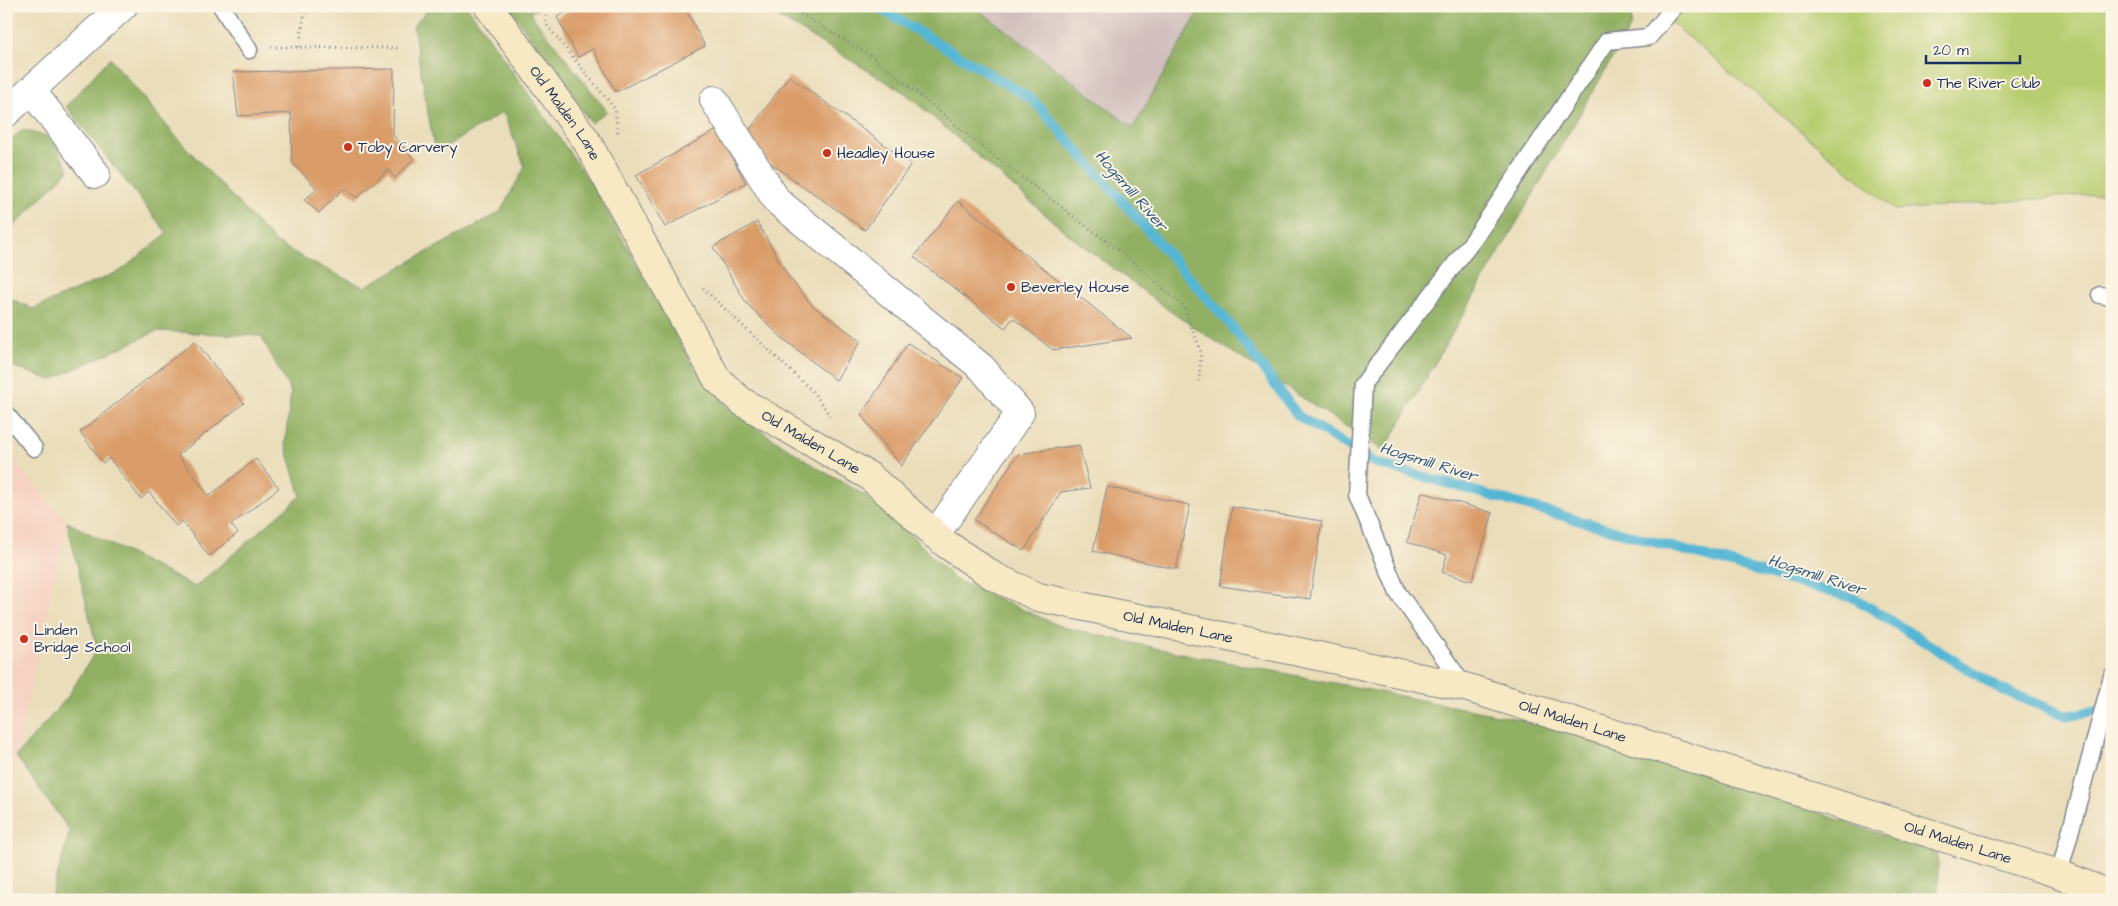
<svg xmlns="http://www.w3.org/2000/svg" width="2118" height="906" viewBox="0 0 2118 906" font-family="'Architects Daughter',sans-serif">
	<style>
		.built { fill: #f6d2c3 }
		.industrial { fill: #d1bfbd }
		.green { fill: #b8cd71; stroke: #6a7e68 }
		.forest { fill: #92b063; stroke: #567060 }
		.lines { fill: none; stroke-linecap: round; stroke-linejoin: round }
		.stream { stroke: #55b6d4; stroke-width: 10 }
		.building { fill: #da9d6a }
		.lane-casing { stroke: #82868c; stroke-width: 19 }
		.street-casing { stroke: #82868c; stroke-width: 30 }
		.secondary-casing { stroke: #82868c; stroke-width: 30 }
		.path { stroke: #82868c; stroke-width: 3; stroke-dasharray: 1 4; stroke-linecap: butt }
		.lane { stroke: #fff; stroke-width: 16 }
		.street { stroke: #fff; stroke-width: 28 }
		.secondary { stroke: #f7e9c3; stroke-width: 28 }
		.poi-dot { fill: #c8321e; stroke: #fcf5e5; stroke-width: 2 }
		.labels { text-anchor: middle; stroke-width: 4; stroke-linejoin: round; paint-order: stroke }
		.poi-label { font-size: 15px; fill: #1b2f5e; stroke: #fcf5e5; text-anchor: start }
		.street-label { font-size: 15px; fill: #1b2f5e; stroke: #fcf5e5 }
		.water-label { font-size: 16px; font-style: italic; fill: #2c5881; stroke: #fcf5e5 }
	</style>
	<rect width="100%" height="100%" fill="#fcf5e5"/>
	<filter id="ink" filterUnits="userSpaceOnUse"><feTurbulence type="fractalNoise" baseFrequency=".02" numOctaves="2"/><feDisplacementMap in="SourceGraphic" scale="10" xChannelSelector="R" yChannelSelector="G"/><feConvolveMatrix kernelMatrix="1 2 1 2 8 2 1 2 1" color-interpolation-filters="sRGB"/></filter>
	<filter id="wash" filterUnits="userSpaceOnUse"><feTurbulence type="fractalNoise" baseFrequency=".0096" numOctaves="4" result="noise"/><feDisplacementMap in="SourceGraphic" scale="20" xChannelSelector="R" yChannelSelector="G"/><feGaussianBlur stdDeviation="1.12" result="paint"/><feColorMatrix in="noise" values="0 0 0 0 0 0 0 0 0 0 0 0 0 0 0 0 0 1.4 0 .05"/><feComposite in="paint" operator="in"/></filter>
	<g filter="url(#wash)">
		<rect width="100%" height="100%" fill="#eaddba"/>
		<!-- built -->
		<path class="built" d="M6 452 67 522 16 756 6 764Z"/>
		<!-- industrial -->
		<path class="industrial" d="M974 6H1202L1133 128Z"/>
		<!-- green -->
		<path class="green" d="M1651 6H2112V193L1895 210Z"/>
		<!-- forest -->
		<path class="forest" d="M431 6H467L595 189 694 367 733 412 821 470 882 505 954 579 1062 627 1160 649 1590 733 1938 854V900H50L70 831 16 756 67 698 97 649 67 522 195 587 301 496 285 443 291 392 261 336 157 331 51 380 6 364V296L33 309 122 270 167 233 66 106 110 58 178 139 275 242 315 264 364 287 500 212 525 167 503 112 435 153 413 26Z
			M508 6H542L530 13 607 111 591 123Z
			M760 6H974L1133 128 1202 6H1632L1631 26 1384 451 1174 314 1070 236 905 93Z
			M22 130 51 137 69 170 6 234V145Z"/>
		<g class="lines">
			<!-- stream -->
			<path class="stream" d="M876 6 1033 100 1231 325 1298 416 1375 463 1856 599 2000 689 2067 716 2108 708"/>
		</g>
		<g id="blocks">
			<!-- building -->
			<path class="building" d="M577 6H684L705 46 616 92 593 49 578 57 557 17Z
				M394 69 393 135 414 159 395 178 388 170 357 198 344 188 319 213 304 200 317 189 292 162 291 113 238 116 233 72Z
				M789 76 911 164 865 230 741 142Z
				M717 130 746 183 665 227 636 175Z
				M958 201 1132 338 1053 350 1013 318 1005 328 914 257Z
				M757 222 789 277 813 306 861 341 836 380 781 337 747 304 713 247Z
				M195 341 244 403 178 455 209 496 256 459 279 488 231 525 238 533 209 556 182 521 176 526 149 492 141 499 109 458 103 463 80 432Z
				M908 343 963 378 901 466 861 415Z
				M1079 445 1090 488 1061 492 1024 551 974 520 1018 454Z
				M1107 487 1190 505 1176 569 1093 551Z
				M1422 492 1493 513 1472 581 1442 572 1447 555 1407 542Z
				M1232 507 1322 521 1310 599 1220 586Z"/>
		</g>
	</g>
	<g filter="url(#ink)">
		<use href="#blocks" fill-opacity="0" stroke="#82868c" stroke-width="1"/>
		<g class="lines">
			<!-- lane casing -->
			<g class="lane-casing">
				<path id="lane" d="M221 6 249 50
					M2100 295 2112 297
					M6 414 34 448
					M1465 687 1398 593 1357 495 1363 384 1474 239 1607 41 1649 37 1675 6
					M2059 874 2112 676"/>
			</g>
			<!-- street casing -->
			<g class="street-casing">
				<path id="street" d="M31 90 96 174
					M714 100 777 201 982 368 1020 413 935 535
					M6 113 123 6"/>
			</g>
			<!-- secondary casing -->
			<g class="secondary-casing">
				<g id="secondary">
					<path id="s1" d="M488 6 586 140 717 379 741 401 869 476 946 544 993 576 1038 597 1465 687 2059 874 2112 895"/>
				</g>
			</g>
			<!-- path -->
			<path class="path" d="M544 6 546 24 615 109 618 134
				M788 6 874 58 990 153 1118 250 1184 306 1201 352 1199 381
				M271 47 398 48
				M299 47 306 6
				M703 288 814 393 830 416"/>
			<!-- lane -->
			<use href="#lane" class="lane"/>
			<!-- street -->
			<use href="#street" class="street"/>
			<!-- secondary -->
			<use href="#secondary" class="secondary"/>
		</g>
	</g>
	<!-- markers -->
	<g class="poi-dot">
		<circle cx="1927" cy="83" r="5"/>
		<circle cx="348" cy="147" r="5"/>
		<circle cx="827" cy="153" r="5"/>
		<circle cx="1011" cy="287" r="5"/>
		<circle cx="24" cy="639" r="5"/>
	</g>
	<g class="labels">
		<!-- poi labels -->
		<g class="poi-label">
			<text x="1937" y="88">The River Club</text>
			<text x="358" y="152">Toby Carvery</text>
			<text x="837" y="158">Headley House</text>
			<text x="1021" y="292">Beverley House</text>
			<text x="34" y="635">Linden<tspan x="34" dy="17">Bridge School</tspan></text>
		</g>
		<!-- street labels -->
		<g class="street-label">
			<text dy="5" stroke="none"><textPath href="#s1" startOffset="132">Old Malden Lane</textPath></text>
			<text dy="5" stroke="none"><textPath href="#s1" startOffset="552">Old Malden Lane</textPath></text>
			<text dy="5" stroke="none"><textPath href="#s1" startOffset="972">Old Malden Lane</textPath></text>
			<text dy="5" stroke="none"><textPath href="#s1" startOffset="1378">Old Malden Lane</textPath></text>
			<text dy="5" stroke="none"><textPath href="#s1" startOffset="1782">Old Malden Lane</textPath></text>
		</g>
		<!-- water labels -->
		<g class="water-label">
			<text transform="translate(1132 190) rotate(49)" y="6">Hogsmill River</text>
			<text transform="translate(1429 461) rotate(17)" y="6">Hogsmill River</text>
			<text transform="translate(1817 574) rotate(18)" y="6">Hogsmill River</text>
		</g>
	</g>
	<!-- margin -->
	<rect width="2118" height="906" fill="none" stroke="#fcf5e5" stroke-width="25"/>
	<!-- scale -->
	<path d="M1926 55v8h94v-8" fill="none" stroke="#1b2f5e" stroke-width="2.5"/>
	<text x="1933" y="55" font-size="15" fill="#1b2f5e" stroke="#fcf5e5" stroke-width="4" paint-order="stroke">20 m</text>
</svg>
